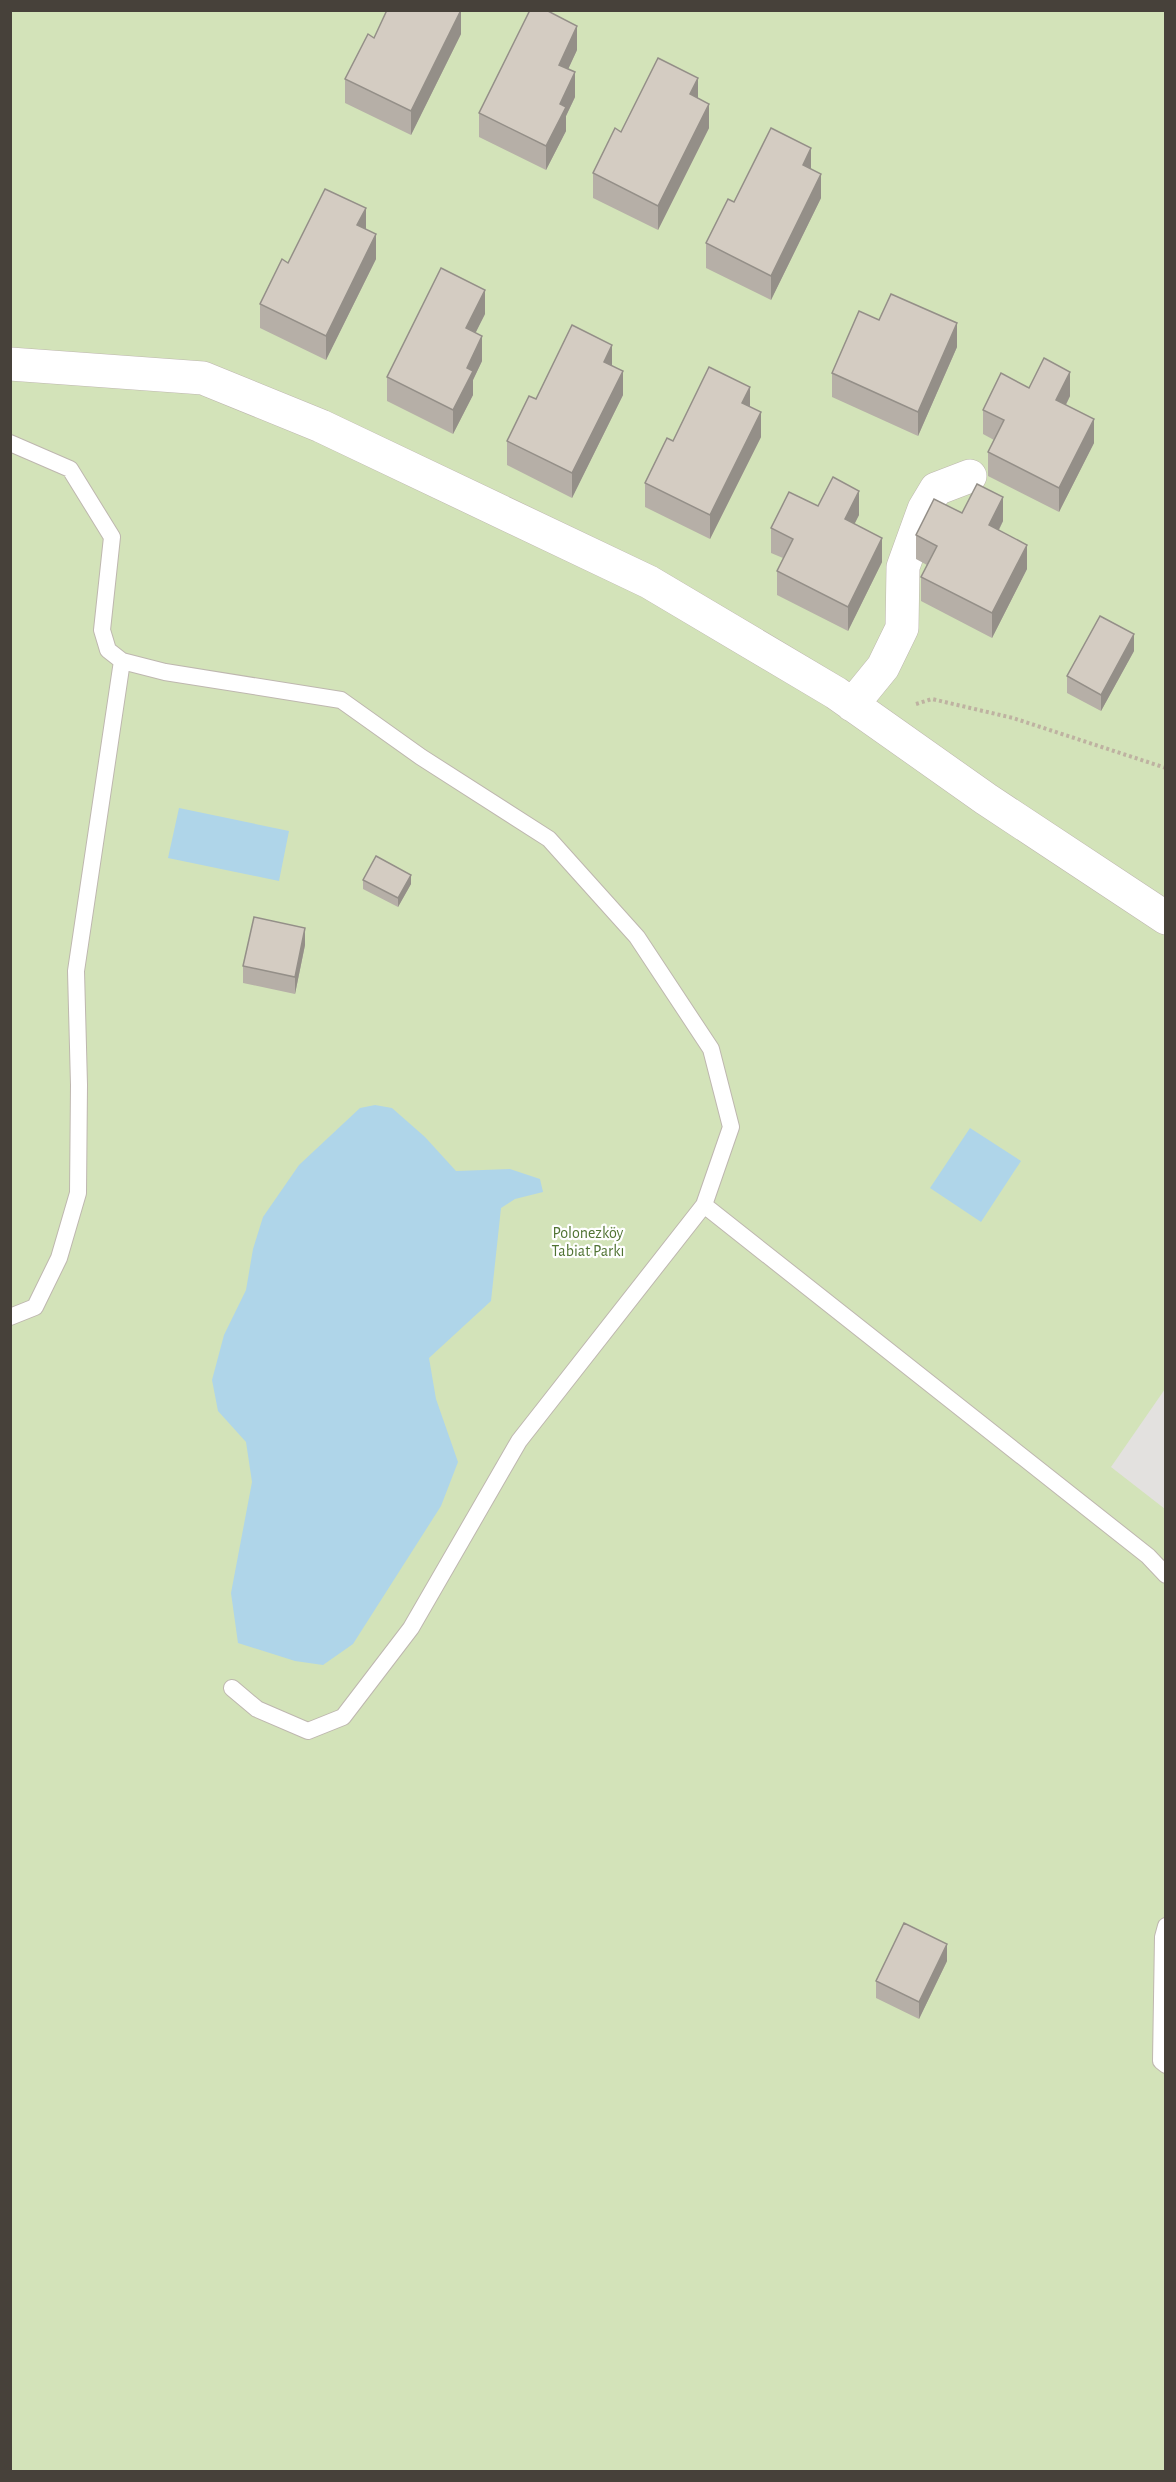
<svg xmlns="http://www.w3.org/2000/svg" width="1176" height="2482" viewBox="0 0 1176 2482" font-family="'Alegreya Sans',sans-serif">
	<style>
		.green { fill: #d3e3b9 }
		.parking { fill: #e3e1df }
		.water { fill: #afd5e9 }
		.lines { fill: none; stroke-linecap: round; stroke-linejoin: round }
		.service-casing { stroke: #beb7af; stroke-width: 18 }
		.minor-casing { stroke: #beb7af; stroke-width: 34 }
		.path { stroke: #beb2a1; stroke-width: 4; stroke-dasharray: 3 3; stroke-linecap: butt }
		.service { stroke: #fff; stroke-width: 16 }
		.minor { stroke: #fff; stroke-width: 33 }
		.wall { fill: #b6afa7 }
		.shaded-wall { fill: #948f88 }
		.building { fill: #d4ccc2; stroke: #948f88; stroke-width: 1.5 }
		.labels { text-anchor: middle; stroke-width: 4.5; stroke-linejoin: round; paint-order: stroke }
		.park-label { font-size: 16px; fill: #507333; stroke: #fff }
	</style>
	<rect width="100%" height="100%" fill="#f4f0eb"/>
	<!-- green -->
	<path class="green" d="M11 11H1165V2471L11 2472Z"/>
	<!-- parking -->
	<path class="parking" d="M1165 1389V1509L1111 1467Z"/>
	<!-- water -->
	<path class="water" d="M179 808 289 831 279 881 168 858Z
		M375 1105 392 1108 425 1137 456 1171 510 1169 540 1179 543 1192 515 1199 501 1208 491 1301 429 1358 436 1399 458 1462 441 1506 353 1644 323 1665 295 1661 238 1643 231 1593 252 1482 246 1442 218 1411 212 1380 224 1335 246 1290 253 1249 263 1217 299 1165 360 1108Z
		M970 1128 1021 1161 981 1222 930 1188Z"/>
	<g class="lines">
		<!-- service casing -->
		<g class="service-casing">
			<path id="service" d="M10 443 70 469 112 537 102 630 108 650 122 661 165 672 341 700 421 757 549 839 637 937 711 1049 731 1127 704 1205 1148 1556 1166 1575
				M10 1317 35 1307 59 1258 78 1193 79 1085 76 971 122 661
				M232 1688 257 1709 308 1731 343 1717 411 1628 519 1441 704 1205
				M1166 1926 1163 1937 1161 2061 1166 2065"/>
		</g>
		<!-- minor casing -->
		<g class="minor-casing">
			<path id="minor" d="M10 364 203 378 321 426 649 582 836 693 986 799 1166 918
				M852 705 883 667 902 628 903 567 924 509 936 489 970 476"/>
		</g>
		<!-- path -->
		<path class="path" d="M916 704 932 699 1013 718 1166 768"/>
		<!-- service -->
		<use href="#service" class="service"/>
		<!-- minor -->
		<use href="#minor" class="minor"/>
	</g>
	<!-- wall -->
	<path class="wall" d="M461 34 411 135 345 103V79L374 38Z
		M577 50 568 69 575 97 566 116V131L546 170 479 137V113Z
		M698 98 709 128 658 230 593 198V173L621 132Z
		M811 169 821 198 771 300 706 268V243L734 202Z
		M366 229 376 259 326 360 260 328V304L288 263Z
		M485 314 475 333 482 361 473 380V395L453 434 387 401V377Z
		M879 320 957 347 918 436 832 397V373Z
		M612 366 623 395 572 498 507 465V441L536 399Z
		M1029 388 1070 396 1066 405 1094 443 1059 512 988 476V452L994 440 983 434V410Z
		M750 407 761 437 710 539 645 507V483L673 441Z
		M818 506 859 515 854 524 882 562 848 631 777 595V571L783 558 771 553V528Z
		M962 513 1003 521 999 530 1027 569 992 638 921 601V577L927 565 916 559V535Z
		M1134 651 1101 711 1067 693V676Z
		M363 880 411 884 398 907 363 889Z
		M305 945 295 994 243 983V966Z
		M947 1961 919 2019 876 1998V1981Z"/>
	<!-- shaded-wall -->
	<path class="shaded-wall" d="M461 10V34L411 135V111Z
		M577 26V50L559 89V65Z
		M575 72V97L566 116V131L546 170V146L560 104Z
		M698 78V102L690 94Z
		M709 104V128L658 230V206Z
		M811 148V172L803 165Z
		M821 174V198L771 300V276Z
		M366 208V232L357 225Z
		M376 234V259L326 360V336Z
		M485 290V314L466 352V328Z
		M957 323V347L918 436V412Z
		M482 336V361L473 380V395L453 434V410L467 368Z
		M612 345V370L604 362Z
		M623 371V395L572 498V473Z
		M1070 372V396L1056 424V400Z
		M750 387V411L742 403Z
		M761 412V437L710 539V515Z
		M1094 419V443L1059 512V488Z
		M859 491V515L845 543V519Z
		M1003 497V521L989 549V525Z
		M882 538V562L848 631V607Z
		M1027 545V569L992 638V613Z
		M1134 634V651L1101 711V695Z
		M411 875V884L398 907V898Z
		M305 928V945L295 994V977Z
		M947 1944V1961L919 2019V2002Z"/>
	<!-- building -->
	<path class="building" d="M387 10H461L411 111 345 79 368 34 374 38Z
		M530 10H546L577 26 559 65 575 72 560 104 566 107 546 146 479 113Z
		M658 58 698 78 690 94 709 104 658 206 593 173 615 128 621 132Z
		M771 128 811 148 803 165 821 174 771 276 706 243 728 199 734 202Z
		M325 189 366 208 357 225 376 234 326 336 260 304 282 259 288 263Z
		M441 268 485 290 466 328 482 336 467 368 473 371 453 410 387 377Z
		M891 294 957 323 918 412 832 373 859 311 879 320Z
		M572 325 612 345 604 362 623 371 572 473 507 441 529 396 536 399Z
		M1044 358 1070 372 1056 400 1094 419 1059 488 988 452 1004 420 983 410 1001 373 1029 388Z
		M709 367 750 387 742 403 761 412 710 515 645 483 667 438 673 441Z
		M833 477 859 491 845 519 882 538 848 607 777 571 793 539 771 528 789 492 818 506Z
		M977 484 1003 497 989 525 1027 545 992 613 921 577 937 546 916 535 934 499 962 513Z
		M1100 616 1134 634 1101 695 1067 676Z
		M376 856 411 875 398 898 363 880Z
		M254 917 305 928 295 977 243 966Z
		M904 1923 947 1944 919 2002 876 1981Z"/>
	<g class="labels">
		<!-- park labels -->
		<g class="park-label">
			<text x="588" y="1238">Polonezköy<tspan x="588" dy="18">Tabiat Parkı</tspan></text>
		</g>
	</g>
	<!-- border -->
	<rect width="1176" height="2482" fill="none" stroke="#47413a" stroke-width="24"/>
</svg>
